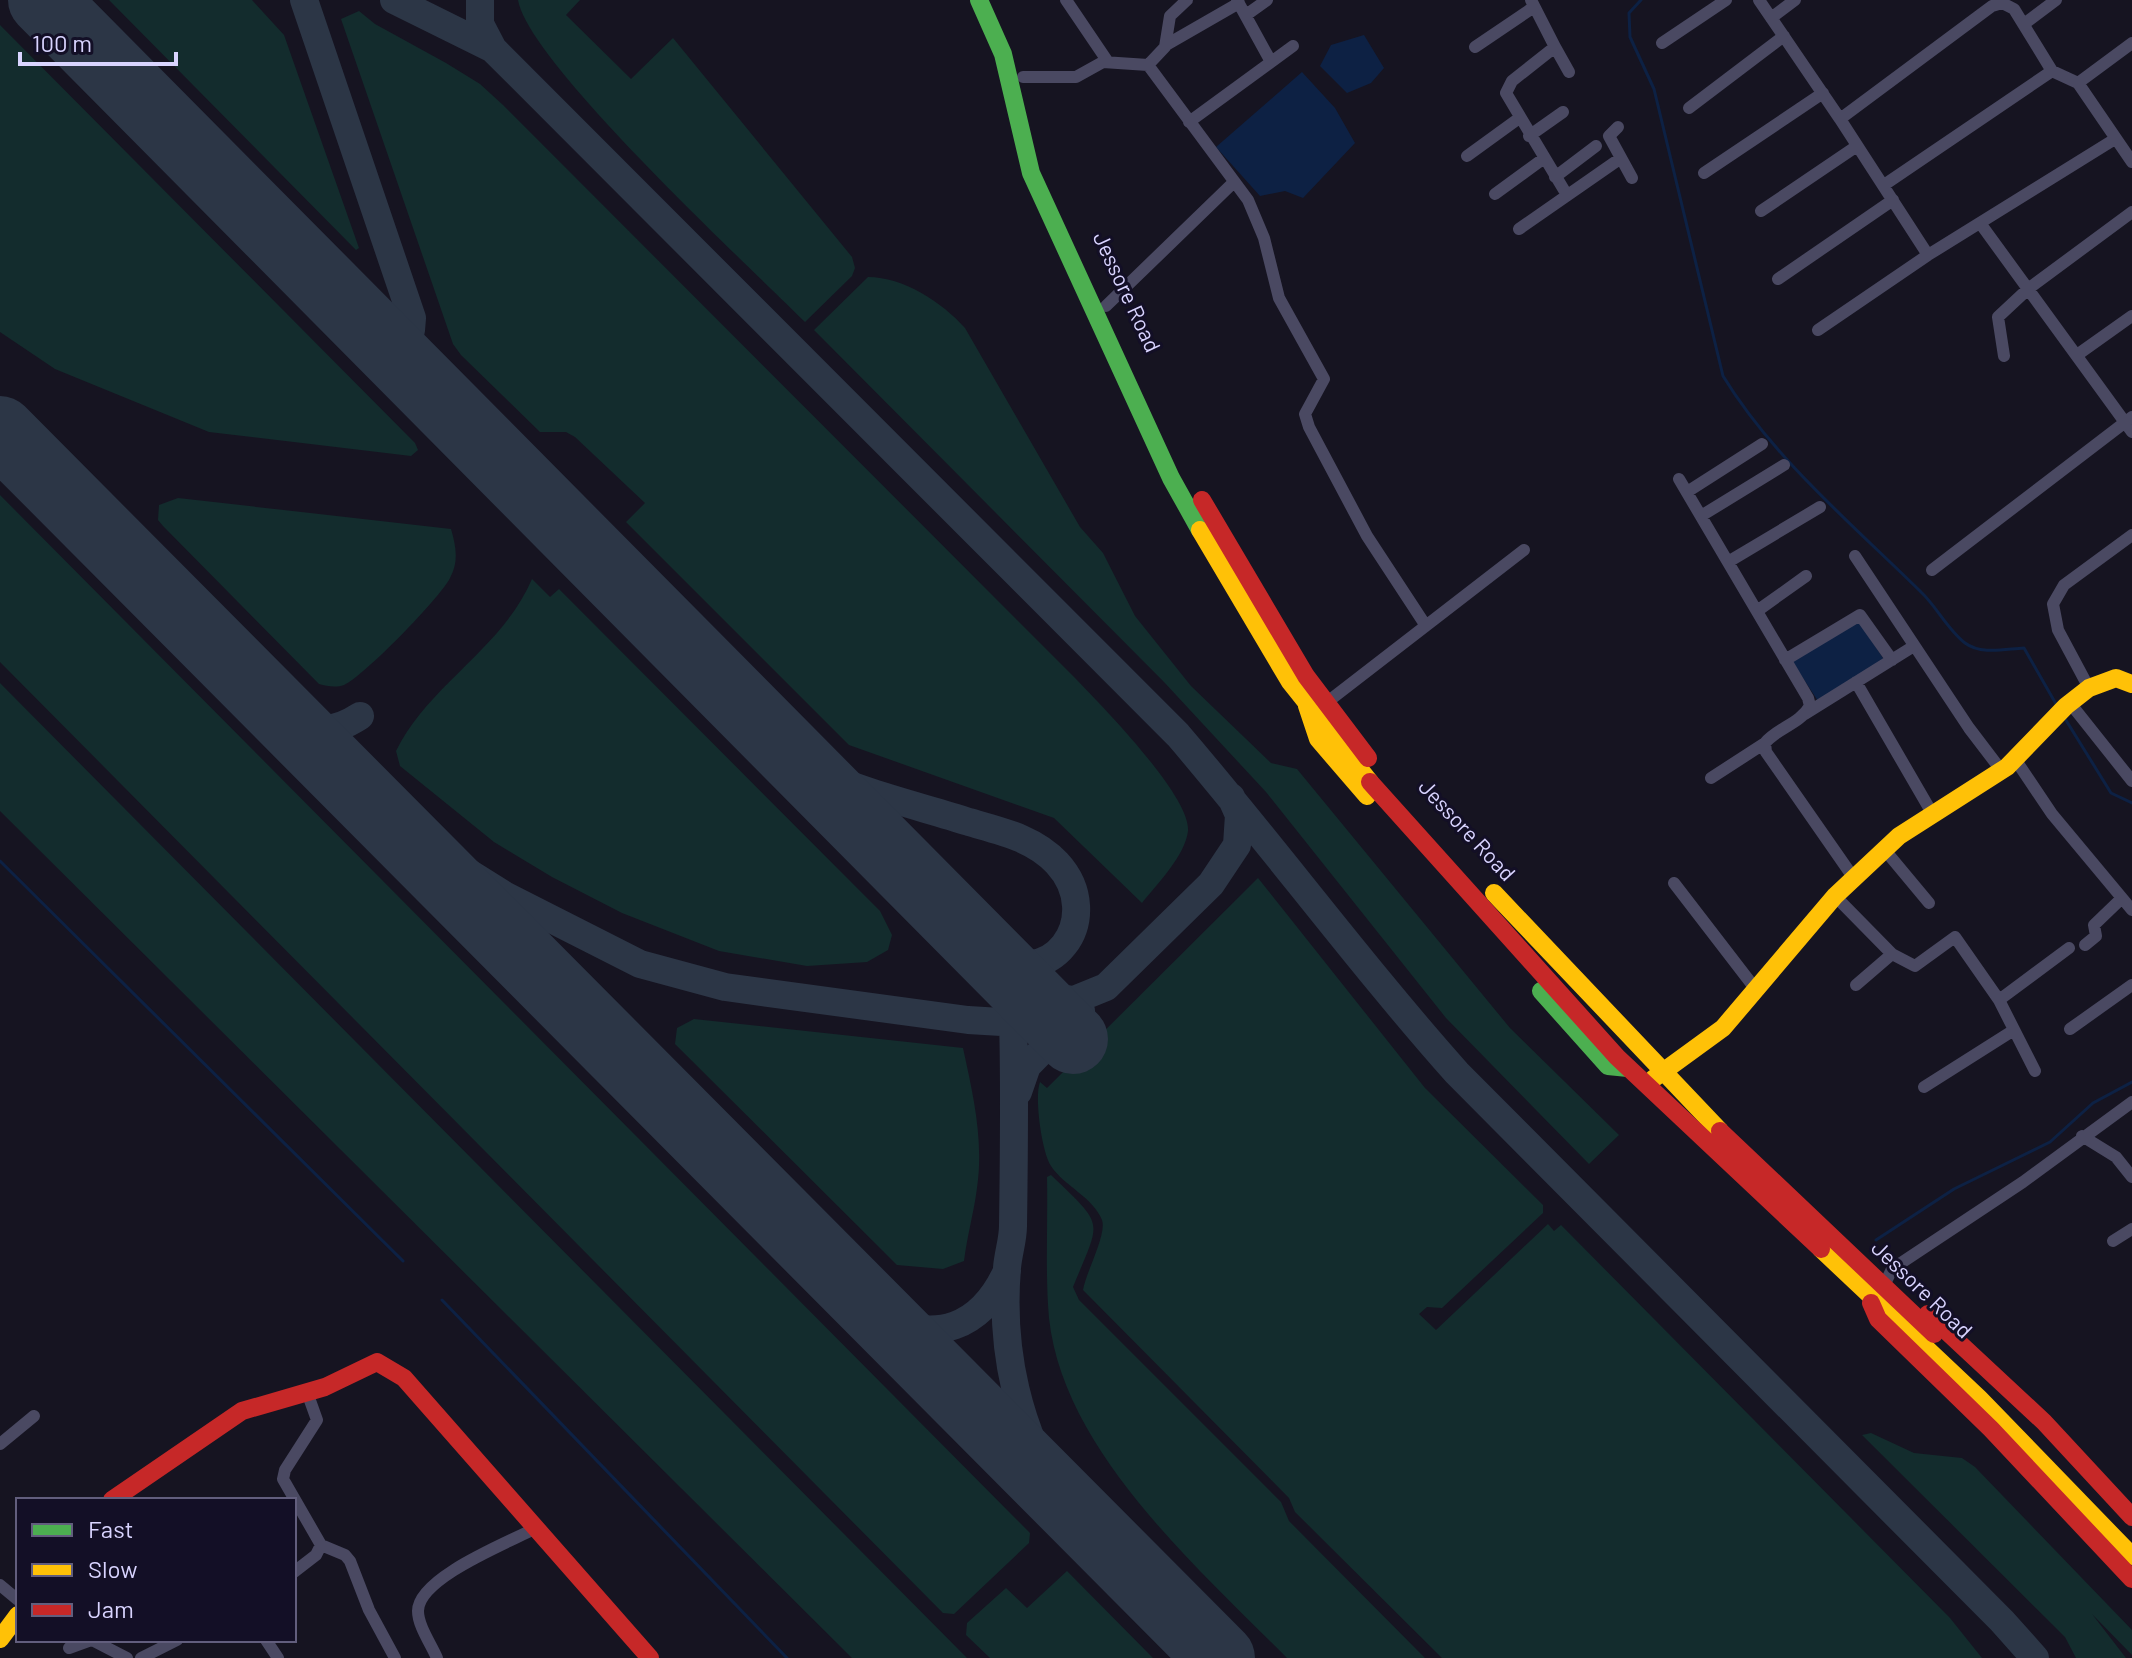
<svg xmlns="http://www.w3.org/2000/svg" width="2132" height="1658" viewBox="0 0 2132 1658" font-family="Barlow,sans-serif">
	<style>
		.green { fill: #132c2d }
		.water { fill: #0d2144 }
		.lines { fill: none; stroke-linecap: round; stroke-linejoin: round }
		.stream { stroke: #0d2144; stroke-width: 3 }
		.taxiway { stroke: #2c3646; stroke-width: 28 }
		.runway { stroke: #2c3646; stroke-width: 70 }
		.street { stroke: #4a4962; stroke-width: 12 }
		.fast { stroke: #4caf50; stroke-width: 18 }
		.slow { stroke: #ffc107; stroke-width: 18 }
		.jam { stroke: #c62828; stroke-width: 18 }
		.labels { text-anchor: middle; stroke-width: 6; stroke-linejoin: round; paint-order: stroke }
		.street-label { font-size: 22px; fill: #d9d4ff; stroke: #130f26 }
	</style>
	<rect width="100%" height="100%" fill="#161421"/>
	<!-- green -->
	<path class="green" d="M109 0H252L284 35 359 248 356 250Z
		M518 0H580L566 15 631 79 673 38 852 257 855 268 852 276 805 322C750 267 528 62 518 0Z
		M359 11 375 24 446 63 480 84 503 105 1075 678C1100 704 1191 796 1188 831 1185 856 1157 884 1142 903L1054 818 849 745 626 522 645 503 575 437 566 432H540L461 355 453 344 341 19Z
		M0 25 415 443 418 450 411 456 209 432 55 369 0 332Z
		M868 277C903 277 942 302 965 328L1080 527 1103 553 1135 616 1191 686 1271 763 1297 769 1510 1028 1619 1135 1589 1164 1446 1018 1266 792 1164 682 814 330Z
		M0 495 1030 1533 1029 1543 954 1614 943 1613 0 662Z
		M178 498 451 529C456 546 459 562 450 578 441 597 363 677 344 685 335 688 327 686 319 684L163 526 158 520 159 505Z
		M532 579 550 597 559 589 880 911 892 935 888 950 867 962 807 966 719 951 622 913 552 877 494 842 400 766 396 751C429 684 502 649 532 579Z
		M0 683 967 1658H852L0 811Z
		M1258 878 1425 1088 1543 1205V1213L1442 1308 1427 1307 1419 1314 1436 1330 1548 1224 1554 1231 1561 1225 1950 1618 1982 1658H1442L1295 1512 1289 1498 1083 1290C1086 1272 1107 1234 1102 1220 1093 1197 1064 1186 1051 1166 1042 1153 1034 1097 1040 1082L1047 1088Z
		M694 1019 963 1048C973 1094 984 1140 977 1188 974 1212 967 1236 964 1261L943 1269 897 1265 675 1044 677 1028Z
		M1051 1175C1106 1228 1101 1218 1073 1287L1079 1300 1281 1502 1289 1521 1425 1658H1287C1199 1569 1063 1451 1049 1318 1045 1272 1048 1223 1047 1177Z
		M1871 1433 1914 1453 1962 1458 1975 1467 2132 1630V1655L2092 1614 2126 1658H2076L2065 1637 1862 1435Z
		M1067 1571 1153 1658H990L966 1635 967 1623 1006 1588 1027 1608Z"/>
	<!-- water -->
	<path class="water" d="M1364 35 1384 68 1371 83 1347 93 1320 66 1331 45Z
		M1302 72 1335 108 1355 143 1303 198 1285 191 1260 196 1216 147Z
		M1857 619 1885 661 1818 701 1791 660Z"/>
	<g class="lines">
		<!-- stream -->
		<path class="stream" d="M1641 0 1629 13 1630 37 1654 89 1723 376C1774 459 1852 524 1921 592 1936 606 1948 630 1965 643 1981 655 2005 649 2024 648L2056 704
			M2064 717 2111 793 2132 803
			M0 861 403 1261
			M1876 1240 1954 1189 2050 1142 2093 1103 2132 1082
			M442 1300 787 1658"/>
		<!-- taxiway -->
		<path class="taxiway" d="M304 0 412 318 411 330C386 345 374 329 353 313
			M394 0 493 49 1178 735C1273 846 1360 964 1457 1073L2002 1621 2035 1658
			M480 0V24L493 49
			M283 716C312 732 331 735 360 716
			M765 730C778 741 792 757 807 766 856 792 916 805 969 822 1000 831 1034 838 1057 863 1107 917 1051 999 982 949
			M368 802 439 854 506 896 640 964 725 987 968 1020 1051 1025 1081 1011
			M978 946 1008 996 1013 1019C1015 1088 1014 1157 1013 1226 1013 1240 1008 1254 1007 1268 1000 1350 1018 1432 1063 1500
			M996 963 1038 995 1074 1000 1106 987 1211 884 1237 845 1239 815 1231 797
			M1018 1092 1027 1066 1074 1018
			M880 1316C936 1344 981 1328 1007 1271"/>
		<!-- runway -->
		<path class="runway" d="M43 0 1073 1039
			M0 431 1220 1658"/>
		<!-- street -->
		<path class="street" d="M1066 0 1108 62
			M1237 0 1270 60
			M1531 0 1555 47 1512 81 1506 93 1567 195
			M1759 0 1840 119
			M1246 15 1267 0
			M1771 18 1795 0
			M2024 24 2056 0
			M1662 43 1726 0
			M2132 43 2078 83 2132 162
			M1166 45 1239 3
			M1475 47 1534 7
			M1555 47 1569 72
			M1148 65 1165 47 1170 16 1187 0
			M1023 77H1076L1103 62 1148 65 1248 200 1264 238 1279 298 1324 379 1305 414 1309 427 1367 536 1426 626
			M1689 108 1784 36
			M1189 122 1293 46
			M1618 127 1609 136 1632 178
			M1529 136 1563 112
			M1467 156 1518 119
			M1704 173 1823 93
			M1555 177 1596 146
			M1884 185 2052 71 2078 83
			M1495 194 1543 159
			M1761 211 1857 146
			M1980 223 2132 432
			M1519 229 1621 158
			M1928 255 1840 119 1992 6 2002 3 2014 9 2052 71
			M1778 279 1893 200
			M1106 306 1234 182
			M1818 330 1928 255 2115 139
			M2077 355 2132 316
			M2004 356 1998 317 2028 289 2132 212
			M1679 479 1808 698 1810 706C1800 724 1777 728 1765 743L1766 752 1853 877
			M1687 492 1762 444
			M1701 516 1784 465
			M1855 556 1969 728 2001 770
			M1728 562 1820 507
			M1932 570 2132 417
			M1757 611 1806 576
			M1785 660 1860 615 1892 660
			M1856 682 1932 813
			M2089 688 2058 630 2053 604 2064 585 2132 535
			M1326 703 1524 550
			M2070 703 2132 781
			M1805 714 1914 646
			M2015 759 2052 814 2132 910
			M1711 778 1765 743
			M1884 849 1929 903
			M1674 883 1754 987
			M1835 896 1892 954 1856 985
			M2085 945 2096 936 2094 925 2121 899
			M1892 954 1915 966 1955 937 1999 1000 2035 1071
			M1999 1000 2069 948
			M2070 1029 2132 985
			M1924 1087 2014 1030
			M2082 1136 2116 1157 2132 1177
			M2113 1241 2132 1229
			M1884 1286 1892 1269 2023 1182 2132 1102
			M0 1444 34 1416
			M321 1545 345 1555 350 1561 369 1610 395 1658
			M294 1572 316 1555 321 1545 283 1479 285 1470 317 1420 307 1392
			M0 1585 18 1600
			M92 1640 127 1658
			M266 1640 278 1658
			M69 1648 91 1640
			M141 1658 177 1640
			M437 1658C431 1644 418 1626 418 1611 418 1578 507 1543 534 1529"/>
		<!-- fast -->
		<path class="fast" d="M979 0 1003 54 1031 173 1171 478 1200 530
			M1541 991 1608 1066 1628 1068"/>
		<!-- slow -->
		<path class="slow" d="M1200 530 1290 682 1370 782
			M1307 706 1318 739 1367 796
			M1494 893 1720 1131
			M1653 1079 1723 1028 1835 896 1899 836 2007 767 2066 706 2089 688 2116 678 2132 684
			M1821 1249 1979 1398 2132 1556
			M0 1639 18 1615"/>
		<!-- jam -->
		<path class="jam" d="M1202 500 1306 676 1368 758
			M1370 782 1617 1057 1821 1249
			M1720 1131 1934 1334
			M1871 1303 1878 1319 1991 1429 2132 1579
			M1928 1314 2044 1422 2132 1517
			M112 1500 242 1411 325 1387 377 1362 404 1378 650 1658"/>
	</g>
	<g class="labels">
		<!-- street labels -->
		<g class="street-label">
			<text transform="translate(1127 292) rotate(65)" y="8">Jessore Road</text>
			<text transform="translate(1467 830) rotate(47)" y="8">Jessore Road</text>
			<text transform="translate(1922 1289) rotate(44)" y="8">Jessore Road</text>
		</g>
	</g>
	<!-- legend -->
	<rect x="16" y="1498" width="280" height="144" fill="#130f26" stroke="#625e7d" stroke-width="2"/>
	<rect x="32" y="1524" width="40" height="12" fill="#4caf50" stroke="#625e7d" stroke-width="2"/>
	<text x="88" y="1538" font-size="24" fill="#d9d4ff">Fast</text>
	<rect x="32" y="1564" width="40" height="12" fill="#ffc107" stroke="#625e7d" stroke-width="2"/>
	<text x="88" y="1578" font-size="24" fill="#d9d4ff">Slow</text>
	<rect x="32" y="1604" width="40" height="12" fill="#c62828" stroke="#625e7d" stroke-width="2"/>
	<text x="88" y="1618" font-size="24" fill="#d9d4ff">Jam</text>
	<!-- scale -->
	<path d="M20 52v12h156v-12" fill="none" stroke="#d9d4ff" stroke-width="4"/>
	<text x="32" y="52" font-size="24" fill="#d9d4ff" stroke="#130f26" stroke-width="6" paint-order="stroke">100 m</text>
</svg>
